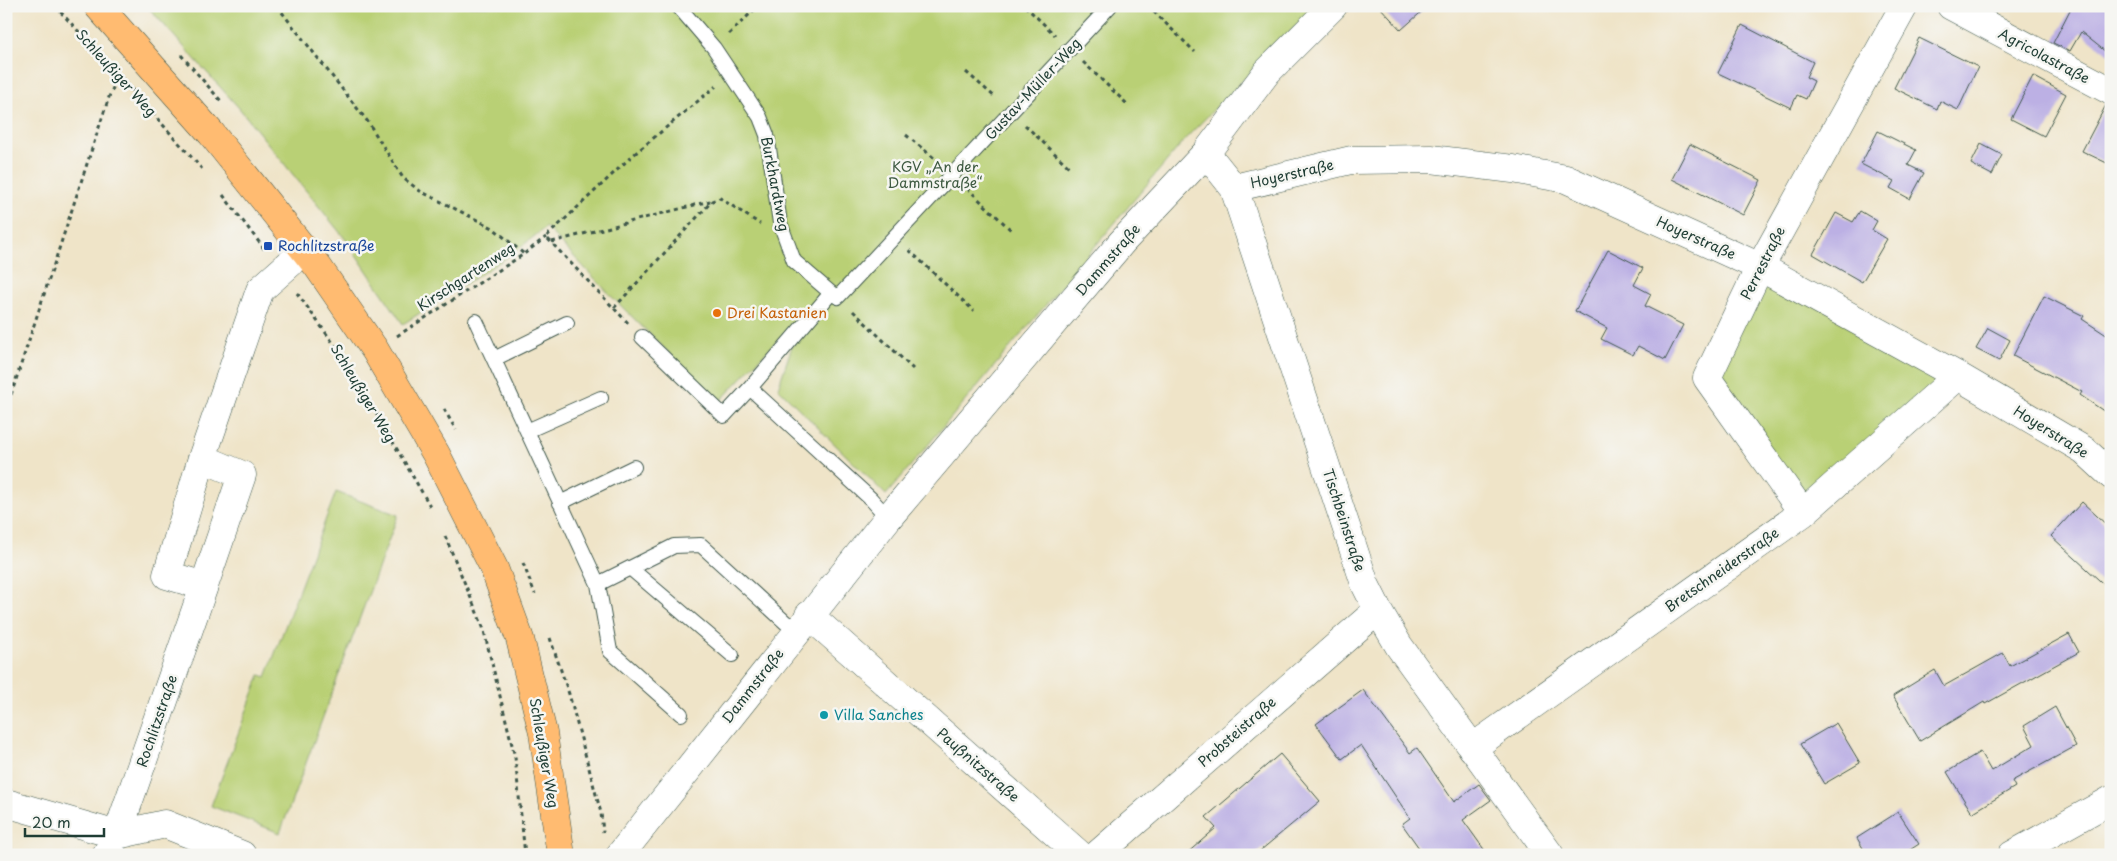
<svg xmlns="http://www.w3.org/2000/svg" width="2117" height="861" viewBox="0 0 2117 861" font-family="'Playpen Sans',sans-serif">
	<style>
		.green { fill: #b9d074; stroke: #6c8654 }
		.building { fill: #bcb0e4 }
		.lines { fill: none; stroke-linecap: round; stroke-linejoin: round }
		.service-casing { stroke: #3e564a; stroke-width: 16 }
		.minor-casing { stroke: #3e564a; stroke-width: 29 }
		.primary-casing { stroke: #3e564a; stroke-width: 29 }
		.path { stroke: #3e564a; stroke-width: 3; stroke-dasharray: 4 4; stroke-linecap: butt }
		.service { stroke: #fff; stroke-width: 14 }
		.minor { stroke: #fff; stroke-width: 28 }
		.primary { stroke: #ffbb71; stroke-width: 28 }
		.transit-dot { fill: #1a4fb4; stroke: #f6f6f2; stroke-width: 2 }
		.food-dot { fill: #e8710a; stroke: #f6f6f2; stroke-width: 2 }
		.culture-dot { fill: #0f9aa8; stroke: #f6f6f2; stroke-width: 2 }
		.labels { text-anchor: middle; stroke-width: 5; stroke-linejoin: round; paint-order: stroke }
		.street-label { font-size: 14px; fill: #1f3d34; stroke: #f6f6f2 }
		.park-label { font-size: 14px; fill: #3e5a41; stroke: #f6f6f2 }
		.transit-label { font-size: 14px; fill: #164399; stroke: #f6f6f2; text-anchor: start }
		.food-label { font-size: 14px; fill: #c56008; stroke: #f6f6f2; text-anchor: start }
		.culture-label { font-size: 14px; fill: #0d838f; stroke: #f6f6f2; text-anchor: start }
	</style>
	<rect width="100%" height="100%" fill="#f6f6f2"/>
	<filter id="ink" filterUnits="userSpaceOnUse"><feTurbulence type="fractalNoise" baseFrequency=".02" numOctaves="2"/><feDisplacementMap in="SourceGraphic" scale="10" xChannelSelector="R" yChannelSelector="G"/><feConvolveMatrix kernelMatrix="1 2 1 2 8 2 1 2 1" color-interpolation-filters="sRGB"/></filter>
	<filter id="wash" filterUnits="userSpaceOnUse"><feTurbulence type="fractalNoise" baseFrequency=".0096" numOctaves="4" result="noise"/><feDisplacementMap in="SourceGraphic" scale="20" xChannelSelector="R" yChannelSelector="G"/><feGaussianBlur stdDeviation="1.12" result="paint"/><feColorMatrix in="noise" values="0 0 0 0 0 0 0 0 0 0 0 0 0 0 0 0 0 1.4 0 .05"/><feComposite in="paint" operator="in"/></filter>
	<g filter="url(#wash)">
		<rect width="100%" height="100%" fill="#efe4c8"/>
		<!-- green -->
		<path class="green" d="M147 6H1316L1187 137 886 495 778 388 803 313 719 402 615 300 546 227 512 254 403 324 346 240 239 108Z
			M1760 267 1958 376 1803 513 1707 378Z
			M336 492 398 515 280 833 211 806 260 675 266 677Z"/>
		<g id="blocks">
			<!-- building -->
			<path class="building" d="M1379 6H1428L1401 30Z
				M2072 6H2111V56L2081 32 2070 51 2053 43Z
				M1742 25 1813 62 1806 77 1814 81 1806 99 1797 95 1791 108 1718 73Z
				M1919 38 1978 67 1958 110 1940 101 1937 109 1894 88Z
				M2033 76 2066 94 2044 136 2011 119Z
				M2106 105 2111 106V165L2082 151Z
				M1878 131 1916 150 1908 165 1924 173 1910 199 1890 188 1894 181 1861 164Z
				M1690 144 1761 180 1743 215 1672 179Z
				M1981 144 2002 155 1992 175 1971 164Z
				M1860 211 1877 221 1872 230 1887 239 1862 282 1813 254 1836 213 1853 222Z
				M1608 250 1643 268 1634 285 1651 294 1645 306 1683 325 1665 360 1638 346 1633 355 1601 339 1607 328 1575 311Z
				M2044 296 2084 316 2082 319 2111 338V416L2080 395 2082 392 2013 356Z
				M1988 328 2010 340 1999 361 1976 349Z
				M2082 502 2111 529V591L2051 536Z
				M2069 634 2079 652 1985 704 1984 702 1920 741 1893 696 1935 670 1944 686 2003 653 2010 666Z
				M1363 690 1410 753 1417 748 1454 802 1479 784 1491 800 1463 820 1488 855H1424L1402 824 1410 818 1361 745 1342 759 1316 724Z
				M2055 707 2076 746 2012 781 2015 787 1972 813 1947 772 1980 752 1991 771 2034 745 2024 726Z
				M1836 723 1860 763 1824 784 1800 744Z
				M1280 754 1320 801 1255 855H1185L1216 828 1206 817Z
				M1898 812 1919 844 1902 855H1867L1857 838Z"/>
		</g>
	</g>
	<g filter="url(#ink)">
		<use href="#blocks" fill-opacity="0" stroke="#3e564a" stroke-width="1"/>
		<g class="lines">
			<!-- service casing -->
			<g class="service-casing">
				<path id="service" d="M678 6 714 48 760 117 767 135 780 223 794 261 831 293 750 388 871 499 888 518
					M831 293 838 297 1110 6
					M476 321 598 584 674 546 701 545 796 632
					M642 337 724 416 750 388
					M494 359 567 323
					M527 431 601 398
					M560 503 634 467
					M630 568 732 655
					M598 584 610 651 681 714"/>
			</g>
			<!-- minor casing -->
			<g class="minor-casing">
				<path id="minor" d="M1951 6 2111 91
					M1206 153 1234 188 1365 584 1378 610 1399 646 1550 855
					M1234 188 1351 160 1431 159 1513 169 1566 179 1760 267 1958 376 2084 450 2111 475
					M202 458 242 475 204 586 167 575 202 458 260 290 305 250
					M1803 513 1707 378 1760 267 1904 6
					M809 615 1080 855
					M1472 748 1803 513 1958 376
					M6 803 117 835 165 824 242 855
					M106 855 117 835 204 586
					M620 855 888 518 1122 242 1206 153 1267 72 1333 6
					M1097 855 1378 610
					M2012 855 2111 800"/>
			</g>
			<!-- primary casing -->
			<g class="primary-casing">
				<path id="primary" d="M98 6 211 133 318 267 375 350 436 454 494 568 520 639 543 733 561 855"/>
			</g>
			<!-- path -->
			<path class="path" d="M55 6 119 75 202 169
				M277 6 368 122 403 178 420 191 493 228 524 254
				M435 6 437 8
				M1025 6 1055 35
				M1148 6 1195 52
				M729 34 758 6
				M181 55 221 101
				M1083 62 1128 105
				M966 72 996 98
				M1025 125 1071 169
				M906 135 939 162
				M967 188 1012 231
				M223 195 265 250
				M552 242 710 201
				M909 250 974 311
				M297 293 344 358 430 506
				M614 308 712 201 720 198 760 224
				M853 311 913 369
				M628 323 546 237 632 156 716 86
				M397 336 524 254 546 237
				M444 409 456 430
				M6 410 109 97 119 74
				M445 536 483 627 515 757 525 855
				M523 563 535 594
				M550 638 569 694 601 813 603 832"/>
			<!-- service -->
			<use href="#service" class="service"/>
			<!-- minor -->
			<use href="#minor" class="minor"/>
			<!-- primary -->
			<use href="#primary" class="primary"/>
		</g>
	</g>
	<!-- markers -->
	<rect class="transit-dot" x="263" y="241" width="10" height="10" rx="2.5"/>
	<circle class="food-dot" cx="717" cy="313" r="5"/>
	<circle class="culture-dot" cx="824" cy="715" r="5"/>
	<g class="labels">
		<!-- street labels -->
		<g class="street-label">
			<text transform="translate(2044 56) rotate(28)" y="5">Agricolastraße</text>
			<text transform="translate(116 73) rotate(48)" y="5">Schleußiger Weg</text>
			<text transform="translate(1033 89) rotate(-47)" y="5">Gustav-Müller-Weg</text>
			<text transform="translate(1292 174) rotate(-13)" y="5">Hoyerstraße</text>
			<text transform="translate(775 184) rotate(79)" y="5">Burkhardtweg</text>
			<text transform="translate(1696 238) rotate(24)" y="5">Hoyerstraße</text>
			<text transform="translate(1108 260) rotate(-49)" y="5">Dammstraße</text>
			<text transform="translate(1763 263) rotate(-63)" y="5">Perrestraße</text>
			<text transform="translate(466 277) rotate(-33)" y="5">Kirschgartenweg</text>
			<text transform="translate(363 393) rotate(59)" y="5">Schleußiger Weg</text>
			<text transform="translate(2051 432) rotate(32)" y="5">Hoyerstraße</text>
			<text transform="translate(1344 520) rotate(72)" y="5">Tischbeinstraße</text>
			<text transform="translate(1722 570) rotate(-35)" y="5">Bretschneiderstraße</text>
			<text transform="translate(753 686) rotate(-52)" y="5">Dammstraße</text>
			<text transform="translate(157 721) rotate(-71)" y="5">Rochlitzstraße</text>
			<text transform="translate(1237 732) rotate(-41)" y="5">Probsteistraße</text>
			<text transform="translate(544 753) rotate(80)" y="5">Schleußiger Weg</text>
			<text transform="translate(978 765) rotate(41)" y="5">Paußnitzstraße</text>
		</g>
		<!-- park labels -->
		<g class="park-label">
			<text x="935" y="172">KGV „An der<tspan x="935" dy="16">Dammstraße“</tspan></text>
		</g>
		<!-- transit labels -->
		<g class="transit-label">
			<text x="278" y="251">Rochlitzstraße</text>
		</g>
		<!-- food labels -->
		<g class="food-label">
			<text x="727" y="318">Drei Kastanien</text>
		</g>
		<!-- culture labels -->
		<g class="culture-label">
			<text x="834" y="720">Villa Sanches</text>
		</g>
	</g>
	<!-- margin -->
	<rect width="2117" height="861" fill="none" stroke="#f6f6f2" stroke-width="25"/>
	<!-- scale -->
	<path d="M25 828v8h79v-8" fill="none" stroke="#1f3d34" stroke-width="2.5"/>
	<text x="32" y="828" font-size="15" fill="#1f3d34" stroke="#f6f6f2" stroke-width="4" paint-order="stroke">20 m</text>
</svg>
